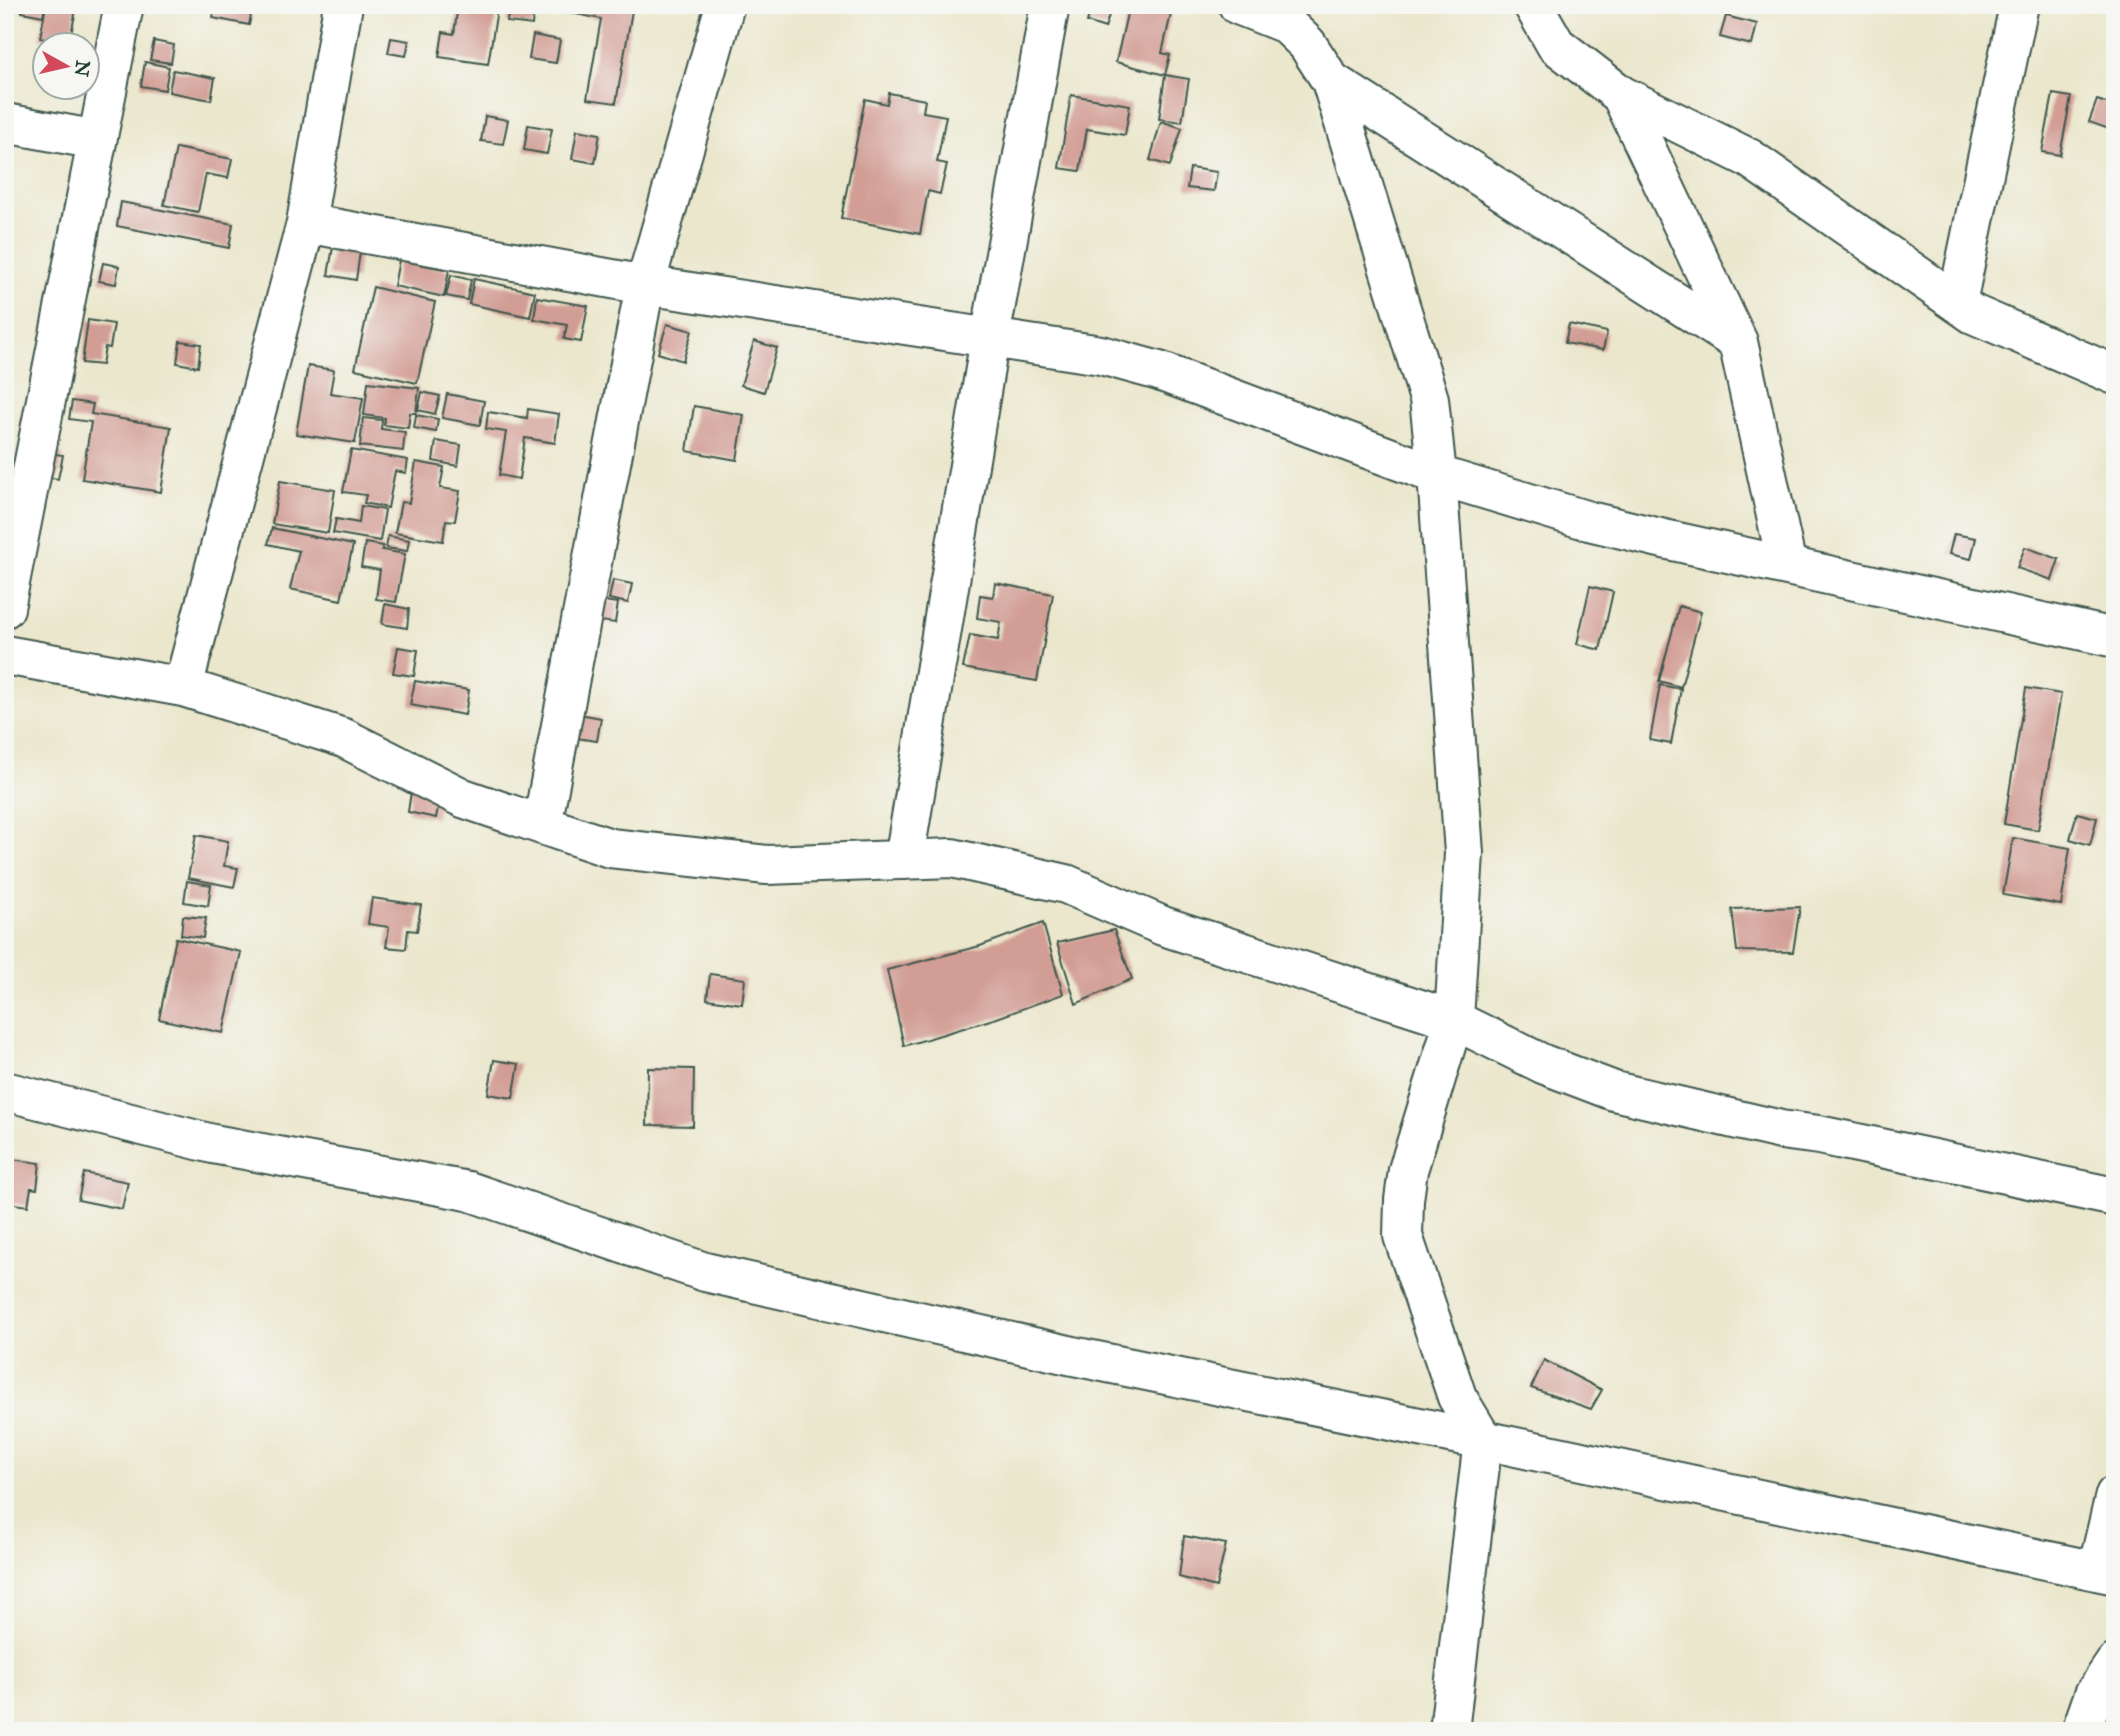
<svg xmlns="http://www.w3.org/2000/svg" width="2120" height="1736" viewBox="0 0 2120 1736" font-family="'IM FELL Great Primer',serif">
	<style>
		.building { fill: #d19d94 }
		.lines { fill: none; stroke-linecap: round; stroke-linejoin: round }
		.minor-casing { stroke: #3e564b; stroke-width: 42 }
		.minor { stroke: #fff; stroke-width: 38 }
	</style>
	<rect width="100%" height="100%" fill="#f6f6f2"/>
	<filter id="ink" filterUnits="userSpaceOnUse"><feTurbulence type="fractalNoise" baseFrequency=".0143" numOctaves="2"/><feDisplacementMap in="SourceGraphic" scale="14" xChannelSelector="R" yChannelSelector="G"/><feConvolveMatrix kernelMatrix="1 2 1 2 8 2 1 2 1" color-interpolation-filters="sRGB"/></filter>
	<filter id="wash" filterUnits="userSpaceOnUse"><feTurbulence type="fractalNoise" baseFrequency=".00686" numOctaves="4" result="noise"/><feDisplacementMap in="SourceGraphic" scale="28" xChannelSelector="R" yChannelSelector="G"/><feGaussianBlur stdDeviation="1.57" result="paint"/><feColorMatrix in="noise" values="0 0 0 0 0 0 0 0 0 0 0 0 0 0 0 0 0 1.4 0 .05"/><feComposite in="paint" operator="in"/></filter>
	<g filter="url(#wash)">
		<rect width="100%" height="100%" fill="#ebe7cd"/>
		<g id="blocks">
			<!-- building -->
			<path class="building" d="M5 5H13L6 34H5Z
				M23 5H45L43 16 22 12Z
				M46 5H77L69 44 40 38Z
				M215 5H253L249 25 213 18Z
				M458 5 497 10 488 64 439 57 443 32 454 34Z
				M509 5H534L532 25 507 22Z
				M572 5H633L616 103 587 99 601 19 571 13Z
				M1092 5H1112L1105 28 1087 22Z
				M1129 5 1171 14 1162 53 1170 55 1165 75 1116 62Z
				M1726 16 1757 24 1752 45 1720 37Z
				M533 35 560 40 556 63 529 59Z
				M391 38 409 41 406 56 388 53Z
				M154 41 174 45 171 63 150 60Z
				M145 62 169 67 165 90 141 86Z
				M173 70 215 78 211 100 169 92Z
				M1165 75 1189 79 1182 122 1159 119Z
				M889 93 925 100 923 112 946 116 937 162 947 164 940 194 928 191 920 234 841 218 865 99 887 104Z
				M2053 94 2071 97 2060 155 2042 152Z
				M1071 95 1130 105 1125 135 1087 129 1080 171 1059 168Z
				M2097 100 2115 106 2109 129 2089 122Z
				M485 116 508 120 503 144 481 141Z
				M1161 121 1182 128 1170 166 1150 160Z
				M528 125 552 129 547 154 524 150Z
				M577 130 600 134 595 163 572 159Z
				M176 148 232 159 228 178 206 174 198 212 164 205Z
				M1190 168 1217 172 1214 191 1187 188Z
				M121 202 233 224 229 248 117 226Z
				M333 247 360 252 356 280 328 275Z
				M399 260 449 270 444 297 394 286Z
				M103 263 119 266 116 284 99 281Z
				M451 275 471 280 467 300 446 296Z
				M474 279 535 292 530 317 469 304Z
				M373 287 435 302 417 383 355 369Z
				M537 297 588 306 581 342 564 339 567 325 534 319Z
				M88 320 114 324 110 348 105 347 102 365 82 363Z
				M667 324 692 331 683 361 658 353Z
				M1569 324 1607 332 1603 350 1565 343Z
				M180 341 201 344 198 367 177 363Z
				M754 341 777 348 764 392 741 385Z
				M308 366 334 370 330 393 363 398 355 443 296 434Z
				M368 382 419 388 416 413H410L408 428 384 425 385 418 364 415Z
				M422 392 440 396 435 414 418 410Z
				M447 394 484 401 480 425 442 418Z
				M72 401 93 404 91 414 171 427 161 492 82 479 91 422 69 419Z
				M694 406 744 415 737 460 687 451Z
				M528 409 559 414 555 443 525 438 519 479 499 475 506 432 486 429 488 412 527 418Z
				M416 415 438 419 436 432 414 428Z
				M363 418 382 420 381 429 405 432 403 451 360 446Z
				M436 441 461 445 458 466 433 461Z
				M351 450 408 460 406 473 395 471 388 508 364 503 366 495 343 492Z
				M48 453 63 455 58 479 44 477Z
				M416 462 444 467 440 488 460 491 455 521 446 520 443 541 395 533 401 502 409 503Z
				M280 481 335 490 328 533 272 524Z
				M361 506 385 510 380 541 333 533 336 519 359 523Z
				M272 528 353 545 341 600 290 589 299 551 268 544Z
				M1954 534 1976 538 1971 559 1949 554Z
				M388 536 409 540 407 551 386 548Z
				M365 543 383 546 382 550 405 554 396 602 376 599 380 570 361 567Z
				M2025 547 2059 559 2052 580 2017 568Z
				M613 580 632 584 628 603 609 599Z
				M995 583 1053 594 1037 681 963 668 970 635 998 640 1001 622 977 618 980 595 993 597Z
				M1590 586 1613 592 1600 650 1577 644Z
				M603 601 618 603 615 623 600 621Z
				M385 604 409 609 407 628 382 624Z
				M1679 606 1701 612 1681 687 1659 681Z
				M398 647 418 650 414 676 393 673Z
				M415 681 469 690 465 715 410 705Z
				M1660 685 1681 689 1671 744 1650 740Z
				M2026 688 2061 694 2038 830 2004 824Z
				M580 714 601 718 597 741 576 738Z
				M412 785 441 791 436 818 408 812Z
				M2077 813 2097 818 2090 845 2070 839Z
				M196 835 228 841 224 866 238 868 234 887 188 878Z
				M2013 838 2070 848 2061 905 2003 895Z
				M187 881 211 885 208 906 184 902Z
				M372 898 421 905 417 931 408 930 406 949 386 947 389 927 368 924Z
				M1800 907 1793 952 1737 951 1732 909Z
				M183 916 206 918 203 938 181 935Z
				M1043 923 1063 994 997 1018 904 1046 887 970 980 946Z
				M1114 930 1132 979 1076 1004 1057 943Z
				M176 938 241 952 223 1033 159 1019Z
				M710 974 745 979 742 1004 707 999Z
				M494 1060 519 1064 513 1098 488 1094Z
				M648 1068 694 1069 693 1126 647 1125Z
				M11 1159 40 1163 37 1189 31 1188 28 1206 6 1203Z
				M84 1173 128 1182 122 1209 78 1200Z
				M1544 1360 1602 1390 1591 1409 1531 1388Z
				M1184 1536 1226 1544 1216 1587 1179 1577Z"/>
		</g>
	</g>
	<g filter="url(#ink)">
		<use href="#blocks" fill-opacity="0" stroke="#3e564b" stroke-width="2"/>
		<g class="lines">
			<!-- minor casing -->
			<g class="minor-casing">
				<path id="minor" d="M1238 5 1286 24 1307 44 1331 81 1429 399 1437 475 1464 853 1454 1020 1408 1170 1404 1200 1403 1236 1457 1397 1483 1440 1449 1731
					M1533 5 1556 45 1621 95 1749 158 1973 314 2115 375
					M1331 81 1738 342
					M1621 95 1738 342 1787 566
					M5 123 97 140
					M306 223 645 285 1101 355 1159 371 1437 475 1589 521 1664 539 2115 638
					M1957 303 2019 5
					M5 608 124 5
					M5 655 183 687 344 738 463 798 610 848 767 865 952 858 1066 884 1163 926 1454 1020 1543 1064 1614 1091 1781 1130 1819 1135 2115 1197
					M183 687 306 223 343 5
					M542 825 645 285 725 5
					M904 860 990 338 1050 5
					M5 1091 213 1144 468 1191 705 1272 1073 1356 1483 1440 2115 1575
					M2097 1571 2115 1495
					M2081 1731 2094 1694 2115 1663"/>
			</g>
			<!-- minor -->
			<use href="#minor" class="minor"/>
		</g>
	</g>
	<!-- margin -->
	<rect width="2120" height="1736" fill="none" stroke="#f6f6f2" stroke-width="28"/>
	<!-- north arrow -->
	<g transform="translate(66 66) rotate(98)"><circle r="33" fill="#f6f6f2" stroke="#a0aca6" stroke-width="2"/>
	<path d="M0-5L12 26L0 18L-12 26Z" fill="#d1495b"/>
	<text y="-10" font-size="19" font-weight="bold" text-anchor="middle" fill="#1f3d34">N</text>
	</g>
</svg>
